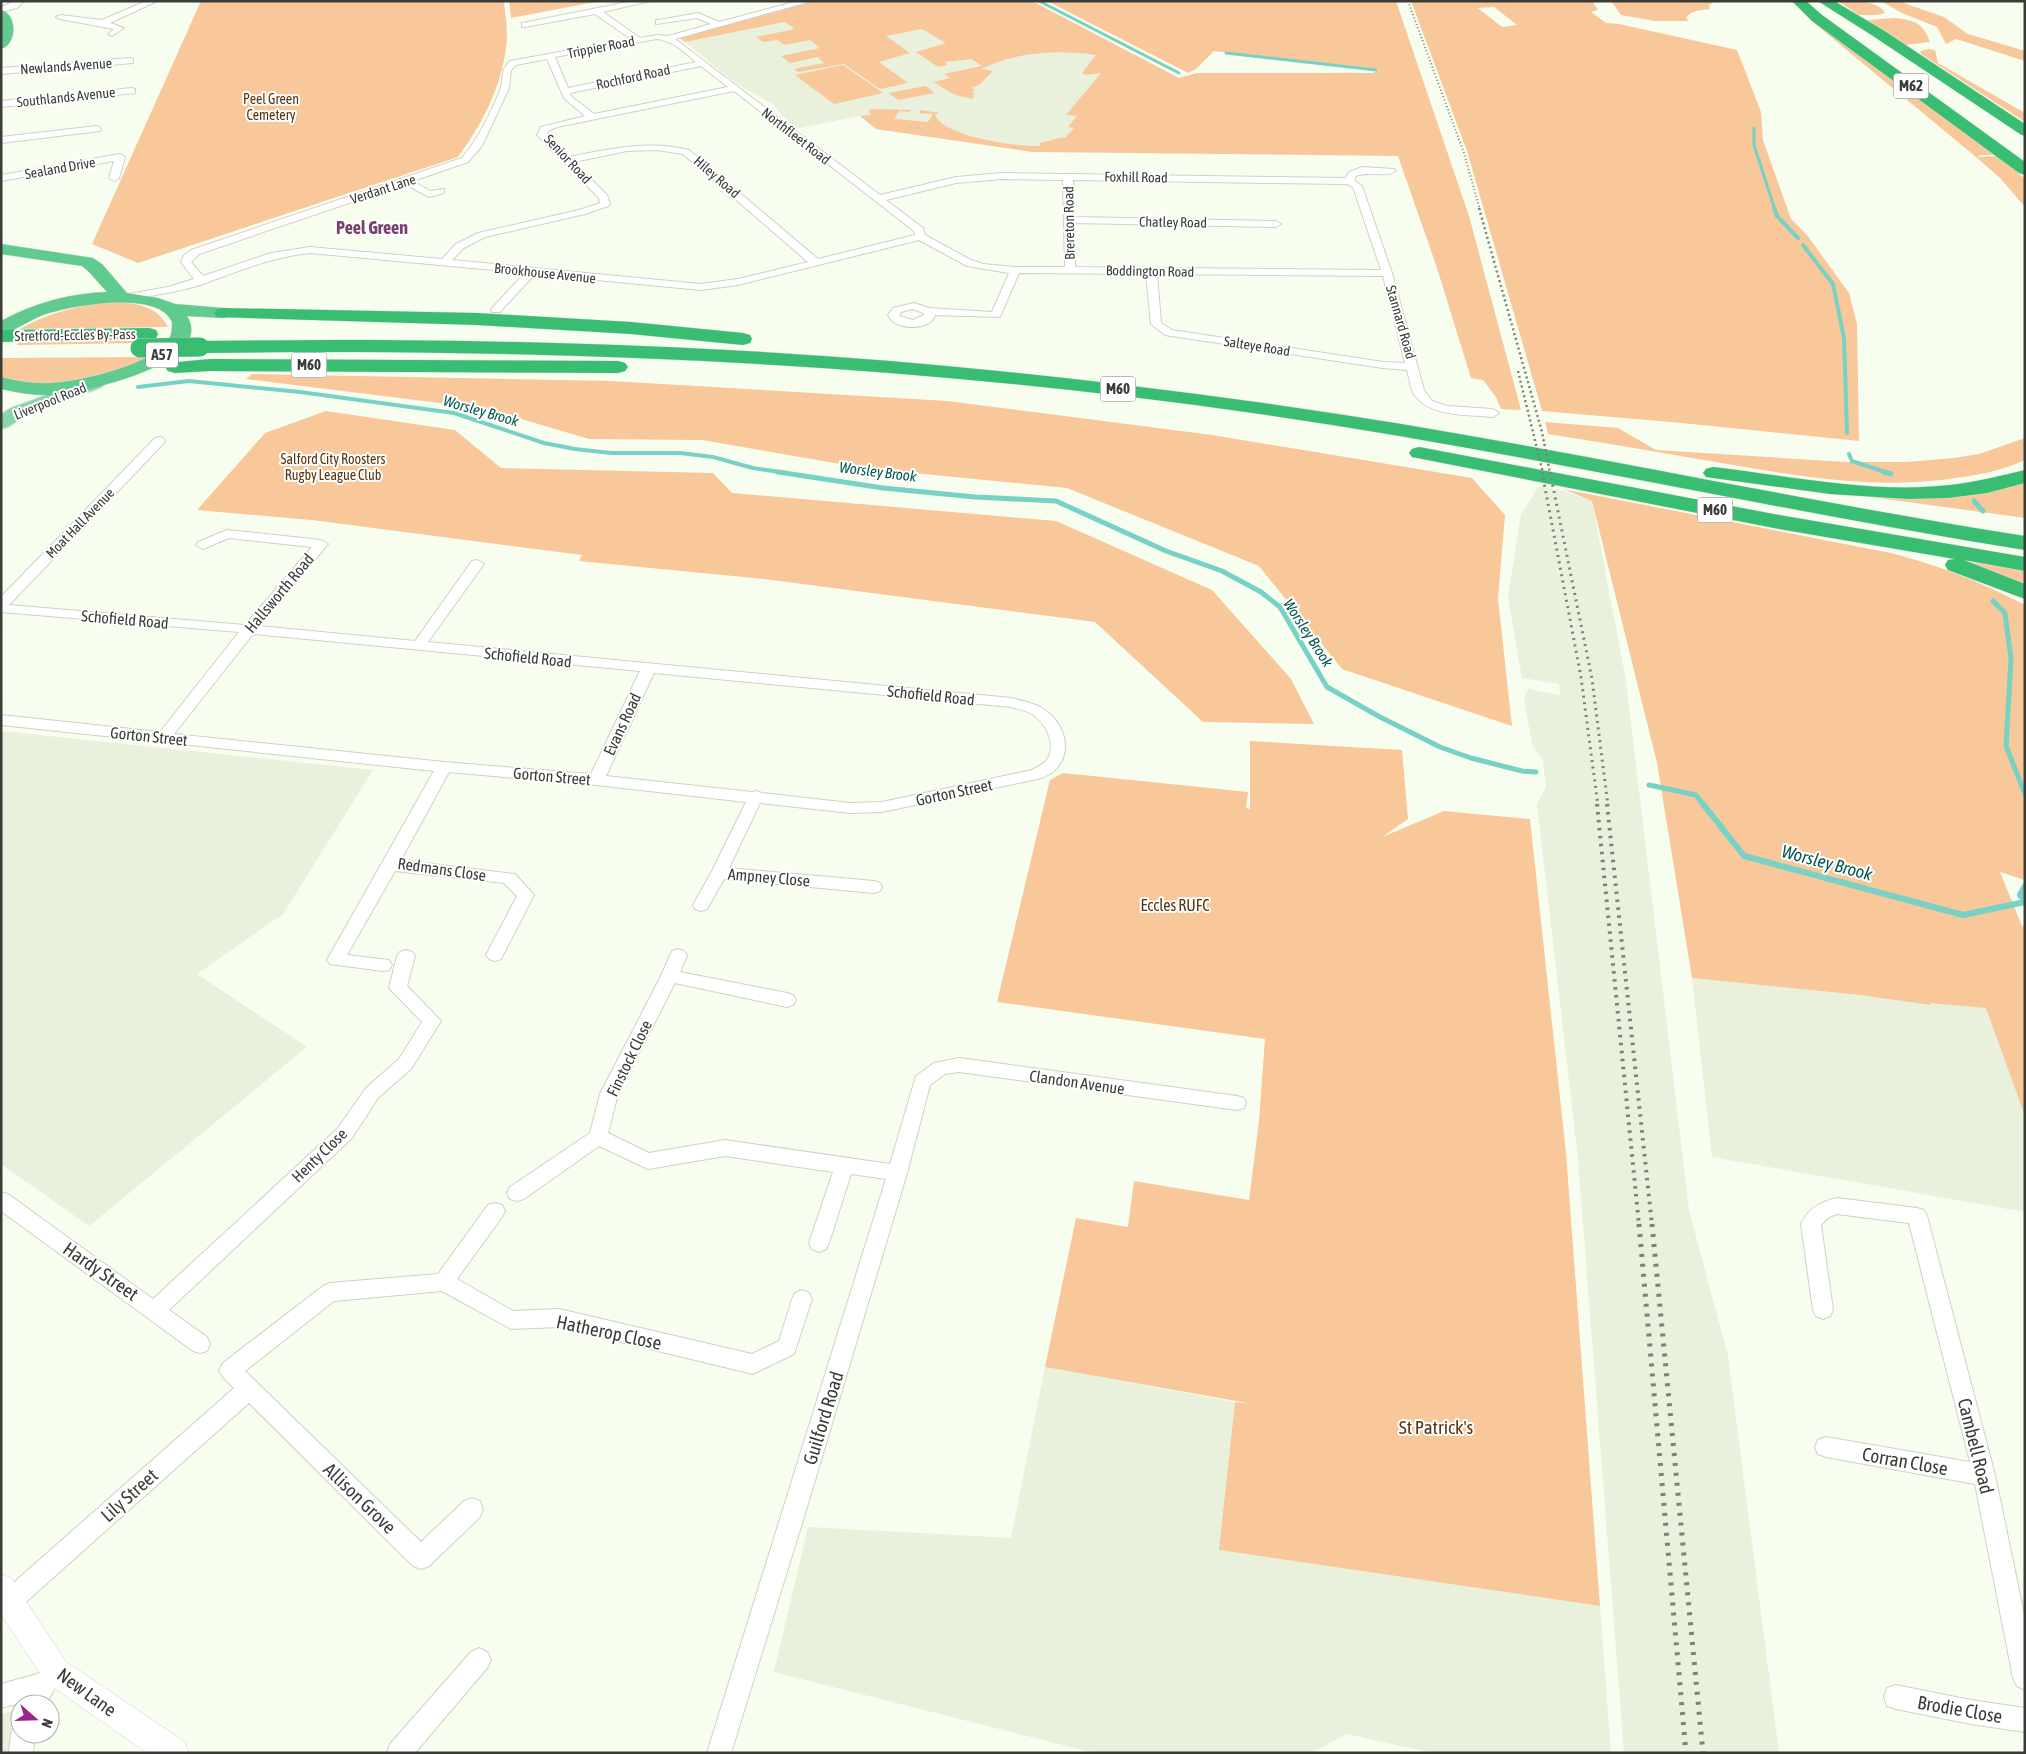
<svg xmlns="http://www.w3.org/2000/svg" width="2026" height="1754" viewBox="0 0 2026 1754" font-family="'Asap Condensed',sans-serif">
	<style>
		.built { fill: #e9f0db }
		.green { fill: #f8c79a; fill-rule: evenodd }
		.lines { fill: none; stroke-linecap: round; stroke-linejoin: round }
		.stream-far3 { stroke: #78d1c5; stroke-width: 3 }
		.stream-far2 { stroke: #78d1c5; stroke-width: 4 }
		.stream-far1 { stroke: #78d1c5; stroke-width: 5 }
		.stream { stroke: #78d1c5; stroke-width: 6 }
		.minor-casing { stroke: #cdd3c4; stroke-width: 2 }
		.tertiary-casing { stroke: #cdd3c4; stroke-width: 1 }
		.primary-casing { stroke: #dfe0df; stroke-width: 2 }
		.trunk-casing { stroke: #dfe0df; stroke-width: 1 }
		.motorway-casing { stroke: #dfe0df; stroke-width: 1 }
		.minor { fill: #fff; fill-rule: evenodd }
		.tertiary { fill: #fff; fill-rule: evenodd }
		.primary { fill: #88d7ab; fill-rule: evenodd }
		.trunk { fill: #60ca8f; fill-rule: evenodd }
		.motorway { fill: #38bd73; fill-rule: evenodd }
		.rail-far4 { stroke: #7e8179; stroke-width: 2; stroke-dasharray: 1 2.5; stroke-linecap: butt }
		.rail-far3 { stroke: #7e8179; stroke-width: 2.5; stroke-dasharray: 2 3; stroke-linecap: butt }
		.rail-far2 { stroke: #7e8179; stroke-width: 3; stroke-dasharray: 2 4.5; stroke-linecap: butt }
		.rail-far1 { stroke: #7e8179; stroke-width: 4; stroke-dasharray: 2.5 5.5; stroke-linecap: butt }
		.rail { stroke: #7e8179; stroke-width: 5; stroke-dasharray: 3 7; stroke-linecap: butt }
		.motorway-bridge-casing { stroke: #dfe0df; stroke-width: 19; stroke-linecap: butt }
		.motorway-bridge { stroke: #38bd73; stroke-width: 19 }
		.labels { text-anchor: middle; stroke-width: 4; stroke-linejoin: round; paint-order: stroke }
		.far-street-label { font-size: 14px; fill: #3a3c37; stroke: #fff }
		.far-park-label { font-size: 14px; fill: #57340e; stroke: #fff }
		.shield { fill: #fff; stroke: #757673; stroke-width: 1 }
		.shield-label { font-size: 15px; font-weight: bold; fill: #3a3c37 }
		.far-water-label { font-size: 15px; font-style: italic; fill: #05574f; stroke: #fff }
		.street-label { font-size: 16px; fill: #3a3c37; stroke: #fff }
		.park-label { font-size: 16px; fill: #57340e; stroke: #fff }
		.far-district-label { font-size: 18px; font-weight: bold; fill: #79416f; stroke: #fff }
		.water-label { font-size: 18px; font-style: italic; fill: #05574f; stroke: #fff }
		.near-street-label { font-size: 19px; fill: #3a3c37; stroke: #fff }
		.near-park-label { font-size: 19px; fill: #57340e; stroke: #fff }
	</style>
	<rect width="100%" height="100%" fill="#f8feef"/>
	<!-- built -->
	<path class="built" d="M1032 1 1179 78 1197 73H1373L1033 152 876 129 860 116 794 129 773 104 737 84 685 42 820 15Z
		M1539 486 1561 490 1592 501 1626 681 1689 1210 1728 1356 1779 1753H1624L1578 1159 1537 804 1546 787 1543 761 1532 744 1524 699 1528 689 1560 695 1559 684 1522 678 1508 596 1521 514Z
		M1 731 373 770 283 914 197 974 307 1047 89 1226 1 1164Z
		M1692 978 1987 1008 2025 1116V1212L1712 1157Z
		M1045 1367 1235 1402 1220 1550 1600 1606 1611 1753H1434L1346 1734 1312 1753H1094L774 1672 808 1527 1011 1538Z
		M18 1709 14 1753H1V1715Z"/>
	<!-- green -->
	<path class="green" d="M201 1H504C505 13 507 25 507 36 505 80 484 122 458 157L138 263 92 244Z
		M509 1H600L511 18Z
		M816 1H1032L1179 78 1197 73H1373L1380 69 1376 70 1214 51 1196 69 1188 73 1047 1H1396L1469 216 1521 410 1501 409 1496 397 1483 380 1471 378 1437 268 1398 156 1033 152 876 129 860 116 871 115 868 110 877 109 911 110 909 112 899 111 894 119 928 122 933 114 919 113 921 110 940 113 935 115C944 137 1018 147 1040 146V143C1049 142 1057 137 1065 138L1074 128 1068 127 1077 116 1066 115 1101 73 1086 75 1082 73 1096 55C1057 49 1016 52 981 69L993 71 979 85 971 88 975 89 972 92 974 93 973 99 955 95 933 82 950 78 944 74 982 66 972 59 945 62 947 65 938 67 916 52 946 43 922 29 886 36 910 53 879 62 908 83 880 89 844 64 798 72 794 69 824 63 818 57 790 63 781 56 820 48 810 40 785 45 777 40 763 42 756 37 795 29 785 22 685 42 679 38 682 35Z
		M1411 1H1592L1598 10 1591 12 1606 23 1619 24 1737 50 1761 112 1763 140 1791 219 1807 235 1849 293 1857 324 1859 441 1682 423 1542 411 1467 151ZM1494 7 1517 25 1502 27 1478 8Z
		M1611 1H1715L1709 5 1710 9C1701 10 1691 10 1686 18L1689 21H1655L1621 15Z
		M1838 1C1852 1 1879 0 1885 13L1877 15H1859Z
		M1881 1H1898L1944 17 1968 34 2025 51V61L1956 39 1946 44 1937 27 1902 13Z
		M1895 18C1916 21 1922 22 1930 42L1906 45 1867 20Z
		M1818 22 1995 155H1982L1977 157 1998 156 2024 178 2025 207 2000 178 1976 157 1814 23Z
		M1929 49 1935 50 1938 63 2025 113V122L1921 54 1920 51Z
		M843 65 883 93 834 104 795 75Z
		M926 86 935 93 898 100 889 93Z
		M114 302C135 303 157 305 168 327L20 329C50 312 80 305 114 302Z
		M144 340 141 343 17 345 19 342Z
		M148 357 140 362 71 385 11 382 1 377V358Z
		M252 374 611 381 947 401 1212 435 1472 478 1505 515 1498 599 1512 726 1342 669 1259 566 1067 488 863 468 702 440 589 439 488 409 246 379Z
		M326 411 455 430 501 468 713 473 732 493 1056 521 1212 590 1291 679 1314 724 1203 722 1095 622 764 579 579 561 582 555 312 520 197 510 265 433Z
		M1545 422 1618 428 1656 450 1845 462H1906L1954 458 1979 454 2025 438V460C2006 469 1984 474 1963 477 1874 492 1786 474 1698 459 1648 450 1598 442 1548 434Z
		M2025 481V518L1871 497H1899Z
		M1563 489 1891 553C1940 566 1979 581 2025 605V880L2000 872 2022 926H2025V1116L1986 1008 1930 1003 1931 1005 1860 995 1692 978 1657 763 1592 501Z
		M1971 562 2025 571V585Z
		M1250 741 1402 750 1408 819 1382 837 1444 811 1530 819 1566 1153 1600 1606 1219 1550 1235 1402 1253 1404 1045 1367 1076 1218 1128 1227 1134 1181 1249 1200 1259 1121 1265 1039 997 1002 1050 780 1063 773 1248 792 1246 808 1250 809Z"/>
	<g class="lines">
		<!-- stream-far3 -->
		<path class="stream-far3" d="M1039 1 1179 73
			M1226 53 1376 70
			M1754 128V145L1775 210"/>
		<!-- stream-far2 -->
		<path class="stream-far2" d="M1774 208 1777 216 1798 238
			M1803 245 1833 284 1844 338 1847 433
			M138 387 189 381 300 392 454 413 544 443 575 449 611 453H680L713 457 753 468 786 473
			M1849 454 1852 461 1888 473"/>
		<!-- stream-far1 -->
		<path class="stream-far1" d="M778 472 883 488 975 497 1056 501 1166 551 1222 571 1261 592 1280 607 1327 687 1380 717 1440 747 1471 758 1522 771 1536 772
			M1884 472 1891 474
			M1974 501 1983 511
			M1993 601 2005 613 2011 659 2006 746 2025 794
			M1649 785 1696 795 1704 806"/>
		<!-- stream -->
		<path class="stream" d="M1703 804 1744 856 1963 915 2025 902
			M2025 886 2020 895 2025 901"/>
		<!-- minor casing -->
		<g class="minor-casing">
			<path id="minor" d="M15 1H24L17 8 1 12V7Z
				M146 1H157L110 23 124 28 112 36 108 34 114 29 60 19 56 17 60 15 102 20Z
				M633 1H650L603 12 640 38 657 35 668 36 711 24 697 18 656 24V20H659L698 13 719 22 798 1H812L675 39 880 195 956 177 1002 173 1346 178 1349 172 1362 167 1394 169 1396 171C1386 178 1368 171 1356 176L1354 180 1362 186 1392 273 1424 390 1432 401 1447 406 1493 409 1499 413 1493 417C1467 414 1429 418 1413 393 1410 386 1409 377 1407 370L1383 368 1165 335 1151 324 1146 274 1019 273 1000 317 935 315C931 331 894 331 888 315L893 308 914 303 929 308 992 312 1009 273 967 266 919 240 738 285 701 290 535 274 500 312H492L491 310 492 308 525 273 310 253C272 257 238 271 203 284 177 293 151 295 124 301L119 298 124 295 168 287 194 279 181 262 184 255 191 250 462 158C478 139 491 113 500 90 505 77 499 72 510 61L631 39 595 14 525 27H522V23ZM657 39C673 41 684 52 696 62L568 88 555 57ZM547 59 564 98 585 116 541 127 537 135 599 198 600 203 579 210 478 233 456 244 442 259 310 247 271 253 203 276 191 262 199 254 405 184 429 197 444 193V189L430 191 413 181 468 162 482 146 509 88 511 70 516 65ZM701 66 728 87 594 114 572 97 570 93ZM734 91 914 231 915 235 818 259 689 150C648 140 610 149 569 157L547 135 548 131 557 127ZM657 150 683 154 808 262 738 279 701 284 452 260 464 248 485 237 585 214 608 206 610 204 607 195 574 162 627 151ZM1002 179 1063 180 1065 267H1015L983 264 969 259 925 235 923 228 886 200 956 183ZM1073 180 1347 184 1353 187 1381 270 1075 267 1074 223 1276 227 1281 224 1276 221 1074 217ZM1157 274 1383 276 1405 363 1383 362 1172 330 1161 323ZM913 309 923 313 924 315 913 320 899 316 901 312Z
				M130 58 133 59V63L1 74V68Z
				M132 88 135 89V93L1 107V101Z
				M97 126 101 129 100 131 1 143V137Z
				M120 154 125 157 119 178 114 181 109 178 114 161 1 181V175Z
				M159 437 163 438 165 441 163 444 9 605 245 625 312 547 229 538 203 549 196 545 198 542 227 530 321 540 328 544 259 626 415 641 472 561 477 560 484 564 428 642 1012 698C1022 701 1034 703 1042 708 1063 721 1074 749 1056 769 1052 773 1047 775 1042 778L882 812 850 813 760 803 729 868 874 881 880 883 882 887 880 891 874 893 724 879 707 909 701 911 695 909 693 905 711 873 746 802 596 785 449 772 401 860 515 874 534 895 501 959 495 961 489 959 486 955 517 896 504 883 395 871 347 955 389 960 392 965 389 970 383 971 330 964 327 960 434 771 1 725V715L160 732 239 632 1 612V597L155 438ZM253 634 640 671 591 774 444 762 174 734ZM654 673 1011 707C1017 709 1024 710 1030 713 1046 722 1058 745 1046 761 1042 765 1037 767 1032 770L882 802 850 803 762 793 756 791 752 792 606 776Z
				M678 949 684 951 687 955 680 972 787 993 793 995 796 1000 793 1005 787 1007 675 983 618 1094 608 1133 649 1153 725 1140 890 1164 916 1076 934 1063 959 1058 1237 1096 1244 1098 1246 1103 1244 1108 1237 1110 959 1072 945 1074 930 1085 907 1173 811 1494 731 1753H707L886 1179 851 1174 829 1243 826 1249 819 1252 812 1249 809 1243 833 1172 725 1156 648 1169 599 1146 524 1199 517 1201 510 1199 507 1193 510 1187 590 1133 600 1094 661 976 672 951Z
				M406 950 412 952 415 956 407 986 441 1021 411 1069 378 1098 352 1138 169 1310 207 1337 210 1344 207 1351 200 1353 193 1351 1 1211V1192L8 1194 153 1299 338 1128 366 1088 399 1059 422 1022 389 988 397 956 400 952Z
				M1837 1198 1917 1208 1924 1210 1927 1216 1995 1475 2025 1619V1690L2017 1686 2013 1678 1975 1484 1826 1457 1818 1454 1815 1447 1818 1440 1826 1437 1970 1462 1909 1223 1837 1214 1829 1217 1821 1225 1833 1310 1830 1316 1823 1319 1816 1316 1813 1310 1801 1224C1809 1208 1820 1202 1837 1198Z
				M495 1203 502 1205 505 1211 502 1217 457 1279 513 1311 559 1309 752 1354 779 1341 792 1299 795 1293 802 1290 809 1293 812 1299 794 1354 753 1374 559 1327 511 1329 442 1291 334 1301 245 1371 421 1542 464 1501 472 1498 480 1501 483 1509 480 1517 429 1566 421 1569 413 1566 249 1403 18 1609 10 1613 2 1609V1593L234 1388 223 1377 219 1370 223 1363 323 1286 330 1283 438 1274 488 1205Z
				M479 1648 487 1652 491 1660 487 1668 415 1753H387L390 1744 471 1652Z
				M47 1669 56 1672 59 1681 46 1704 20 1703 1 1708V1684L37 1674Z
				M1896 1685 1971 1700 2025 1708V1732L1971 1724 1896 1709 1887 1706 1884 1697 1887 1688Z
				M20 1723V1734H35L33 1753H9L11 1734 14 1725Z"/>
		</g>
		<!-- tertiary casing -->
		<g class="tertiary-casing">
			<path id="tertiary" d="M1 1574 11 1578 66 1662 185 1742 189 1753H147L46 1682 1 1614Z"/>
		</g>
		<!-- primary casing -->
		<g class="primary-casing">
			<path id="primary" d="M95 377 102 379 104 383 102 387 25 416 8 427 1 429V414L11 408Z"/>
		</g>
		<!-- trunk casing -->
		<g class="trunk-casing">
			<path id="trunk" d="M1 10C18 14 17 45 1 49Z
				M1 244 93 258 102 264 127 293 158 298 175 304 223 308 229 309 232 313 229 317 223 318 187 316C217 364 83 392 55 395 37 396 19 393 1 389V377C18 381 34 384 51 383 78 382 158 364 170 337 172 333 172 327 172 322 158 289 69 306 43 315 29 320 16 331 1 334V321C33 303 71 293 107 292L89 272 82 266 1 254Z"/>
		</g>
		<!-- motorway casing -->
		<g class="motorway-casing">
			<path id="motorway" d="M1792 1H1806L1822 15 2025 162V175L2019 173 1812 21Z
				M1818 1H1834L1883 30 2025 124V136L2020 134 1873 36Z
				M223 308 477 313 631 322 743 333 750 335 752 339 750 343 743 345 631 334 477 325 217 317 214 313 217 309Z
				M149 328 156 330 158 334 156 338 1 342V330Z
				M333 340C465 340 596 343 727 350 904 359 1081 378 1256 402 1514 437 1768 496 2025 536V550C1769 509 1516 451 1260 414 909 363 555 348 200 353L193 351 191 347 193 343 200 341Z
				M210 359 618 361 625 363 628 367 625 371 618 373 210 371 175 373 168 371 165 367 168 363Z
				M1419 447 1779 515 2025 557V571L1964 560 2025 584V599L1948 570 1945 565 1948 560 1955 559 1779 529 1412 457 1409 453 1412 449Z
				M1713 467C1790 476 1872 494 1950 485 1976 482 2000 476 2025 470V483L1987 493 1948 498 1909 499 1830 494 1706 477 1703 473 1706 469Z"/>
		</g>
		<!-- minor -->
		<use href="#minor" class="minor"/>
		<!-- tertiary -->
		<use href="#tertiary" class="tertiary"/>
		<!-- primary -->
		<use href="#primary" class="primary"/>
		<!-- trunk -->
		<use href="#trunk" class="trunk"/>
		<!-- motorway -->
		<use href="#motorway" class="motorway"/>
		<!-- rail-far4 -->
		<path class="rail-far4" d="M1408 1 1464 153 1480 210"/>
		<!-- rail-far3 -->
		<path class="rail-far3" d="M1479 208 1542 432 1550 473
			M1518 371 1543 473"/>
		<!-- rail-far2 -->
		<path class="rail-far2" d="M1542 472 1581 677 1598 806
			M1550 472 1592 679 1608 806"/>
		<!-- rail-far1 -->
		<path class="rail-far1" d="M1597 804 1639 1225
			M1607 804 1652 1225"/>
		<!-- rail -->
		<path class="rail" d="M1639 1224 1686 1753
			M1652 1224 1703 1753"/>
		<!-- motorway-bridge casing -->
		<g class="motorway-bridge-casing">
			<path id="motorway-bridge" d="M140 348 200 347"/>
		</g>
		<!-- motorway-bridge -->
		<use href="#motorway-bridge" class="motorway-bridge"/>
	</g>
	<g class="labels">
		<!-- far-street labels -->
		<g class="far-street-label">
			<text transform="translate(601 47) rotate(-11)" y="5">Trippier Road</text>
			<text transform="translate(66 66) rotate(-4)" y="5">Newlands Avenue</text>
			<text transform="translate(633 77) rotate(-12)" y="5">Rochford Road</text>
			<text transform="translate(66 97) rotate(-6)" y="5">Southlands Avenue</text>
			<text transform="translate(796 136) rotate(38)" y="5">Northfleet Road</text>
			<text transform="translate(568 159) rotate(47)" y="5">Senior Road</text>
			<text transform="translate(60 168) rotate(-10)" y="5">Sealand Drive</text>
			<text transform="translate(717 177) rotate(41)" y="5">Hiley Road</text>
			<text transform="translate(1136 177) rotate(1)" y="5">Foxhill Road</text>
			<text transform="translate(383 189) rotate(-18)" y="5">Verdant Lane</text>
			<text transform="translate(1173 222) rotate(1)" y="5">Chatley Road</text>
			<text transform="translate(1069 223) rotate(-91)" y="5">Brereton Road</text>
			<text transform="translate(1150 271) rotate(1)" y="5">Boddington Road</text>
			<text transform="translate(545 273) rotate(6)" y="5">Brookhouse Avenue</text>
			<text transform="translate(1401 322) rotate(74)" y="5">Stannard Road</text>
			<text transform="translate(75 335) rotate(-1)" y="5">Stretford-Eccles By-Pass</text>
			<text transform="translate(1257 346) rotate(9)" y="5">Salteye Road</text>
			<text transform="translate(50 401) rotate(-22)" y="5">Liverpool Road</text>
			<text transform="translate(80 523) rotate(-46)" y="5">Moat Hall Avenue</text>
		</g>
		<!-- far-park labels -->
		<g class="far-park-label">
			<text x="271" y="104">Peel Green<tspan x="271" dy="16">Cemetery</tspan></text>
			<text x="333" y="464">Salford City Roosters<tspan x="333" dy="16">Rugby League Club</tspan></text>
		</g>
		<!-- shield labels -->
		<g class="shield">
			<rect x="1893.5" y="73.5" width="35" height="25" rx="4"/>
			<rect x="146" y="342.5" width="32" height="25" rx="4"/>
			<rect x="291.5" y="352.5" width="35" height="25" rx="4"/>
			<rect x="1100.5" y="376.5" width="35" height="25" rx="4"/>
			<rect x="1697.5" y="497.5" width="35" height="25" rx="4"/>
		</g>
		<g class="shield-label">
			<text x="1911" y="91">M62</text>
			<text x="162" y="360">A57</text>
			<text x="309" y="370">M60</text>
			<text x="1118" y="394">M60</text>
			<text x="1715" y="515">M60</text>
		</g>
		<!-- far-water labels -->
		<g class="far-water-label">
			<text transform="translate(481 411) rotate(16)" y="5">Worsley Brook</text>
			<text transform="translate(878 472) rotate(7)" y="5">Worsley Brook</text>
			<text transform="translate(1308 633) rotate(57)" y="5">Worsley Brook</text>
		</g>
		<!-- street labels -->
		<g class="street-label">
			<text transform="translate(279 593) rotate(-50)" y="6">Hallsworth Road</text>
			<text transform="translate(125 619) rotate(5)" y="6">Schofield Road</text>
			<text transform="translate(528 657) rotate(6)" y="6">Schofield Road</text>
			<text transform="translate(931 695) rotate(6)" y="6">Schofield Road</text>
			<text transform="translate(622 724) rotate(-65)" y="6">Evans Road</text>
			<text transform="translate(149 736) rotate(6)" y="6">Gorton Street</text>
			<text transform="translate(552 776) rotate(5)" y="6">Gorton Street</text>
			<text transform="translate(954 792) rotate(-12)" y="6">Gorton Street</text>
			<text transform="translate(442 869) rotate(8)" y="6">Redmans Close</text>
			<text transform="translate(769 877) rotate(5)" y="6">Ampney Close</text>
			<text transform="translate(629 1058) rotate(-64)" y="6">Finstock Close</text>
			<text transform="translate(1077 1082) rotate(8)" y="6">Clandon Avenue</text>
			<text transform="translate(319 1155) rotate(-44)" y="6">Henty Close</text>
		</g>
		<!-- park labels -->
		<g class="park-label">
			<text x="1175" y="911">Eccles RUFC</text>
		</g>
		<!-- far-district labels -->
		<g class="far-district-label">
			<text x="372" y="234">Peel Green</text>
		</g>
		<!-- water labels -->
		<g class="water-label">
			<text transform="translate(1827 863) rotate(15)" y="6">Worsley Brook</text>
		</g>
		<!-- near-street labels -->
		<g class="near-street-label">
			<text transform="translate(101 1271) rotate(35)" y="7">Hardy Street</text>
			<text transform="translate(609 1332) rotate(12)" y="7">Hatherop Close</text>
			<text transform="translate(823 1418) rotate(-73)" y="7">Guilford Road</text>
			<text transform="translate(1976 1446) rotate(76)" y="7">Cambell Road</text>
			<text transform="translate(1905 1461) rotate(10)" y="7">Corran Close</text>
			<text transform="translate(129 1495) rotate(-42)" y="7">Lily Street</text>
			<text transform="translate(360 1498) rotate(44)" y="7">Allison Grove</text>
			<text transform="translate(87 1692) rotate(36)" y="7">New Lane</text>
			<text transform="translate(1960 1709) rotate(10)" y="7">Brodie Close</text>
		</g>
		<!-- near-park labels -->
		<g class="near-park-label">
			<text x="1436" y="1434">St Patrick's</text>
		</g>
	</g>
	<!-- border -->
	<rect width="2026" height="1754" fill="none" stroke="#3a3c37" stroke-width="5"/>
	<!-- north arrow -->
	<g transform="translate(35 1719) rotate(110)"><circle r="24" fill="#ffffff" stroke="#b0b1af"/>
	<path d="M0-4L9 19L0 12L-9 19Z" fill="#962787"/>
	<text y="-8" font-size="14" font-weight="bold" text-anchor="middle" fill="#3a3c37">N</text>
	</g>
</svg>
